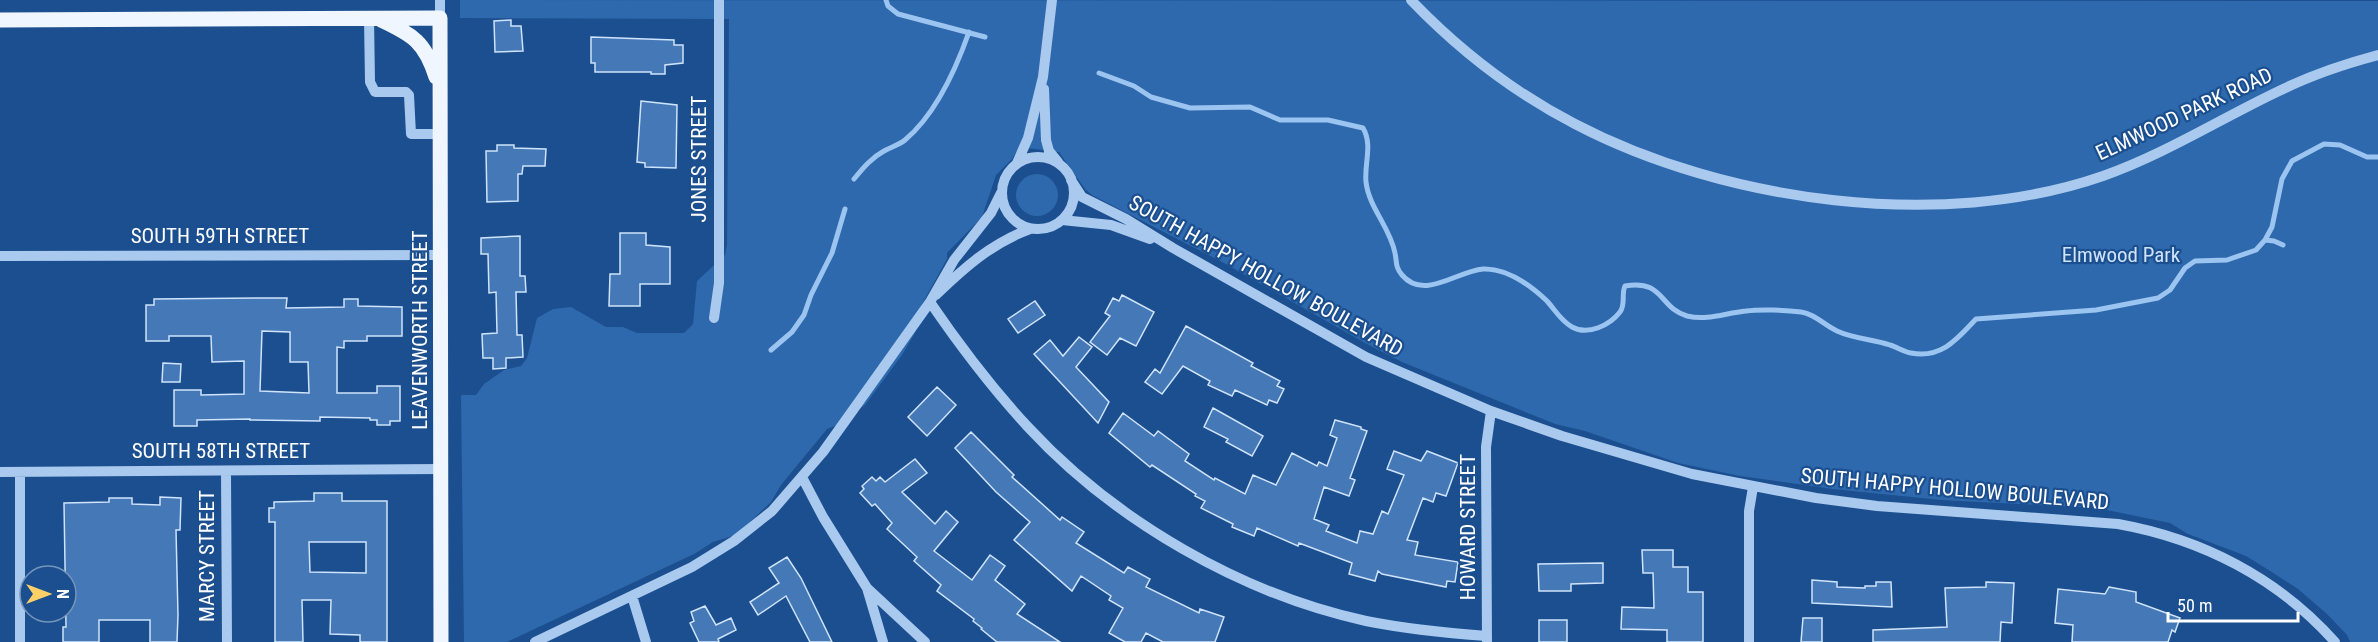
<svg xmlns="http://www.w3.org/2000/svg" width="2378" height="642" viewBox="0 0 2378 642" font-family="'Roboto Condensed',sans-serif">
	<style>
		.green { fill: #2e69ad }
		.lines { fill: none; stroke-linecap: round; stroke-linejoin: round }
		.stream { stroke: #9cc4f0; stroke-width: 5 }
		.building { fill: #4478b7; stroke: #cfe3fa; stroke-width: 1.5; fill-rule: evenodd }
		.minor { stroke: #a9c9ee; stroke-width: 10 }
		.major { stroke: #f0f6ff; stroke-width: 15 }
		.labels { text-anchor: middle; stroke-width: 4.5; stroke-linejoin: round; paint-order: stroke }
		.street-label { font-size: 21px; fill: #fff; stroke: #1b4f8f }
		.park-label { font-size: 21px; fill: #cfe3fa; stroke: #1b4f8f }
	</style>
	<rect width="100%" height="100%" fill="#1b4f8f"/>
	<!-- green -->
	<path class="green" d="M460 0 2378 1V642H2350L2347 635 2327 614 2298 589 2267 569 2246 556 2188 534 2170 523 2097 508 1941 500 1833 489 1740 476 1678 463 1585 431 1555 424 1402 362 1365 343 1224 263 1092 195 1085 189 1059 152 1019 147 1012 159 996 175 982 217 947 253V259L921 306 916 331 902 355 865 405 840 424 827 429 781 485 771 502 736 535 713 542 694 554 507 642H464L461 395H476L484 384 504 370 521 366 527 358 537 318 553 309 571 307 606 327H623L637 333H684L693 324 697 281 725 255 727 245 729 19 460 18Z
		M1016 195a21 21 0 1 1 42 0a21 21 0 1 1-42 0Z"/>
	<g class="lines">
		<!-- stream -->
		<path class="stream" d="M886 0 888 6 898 14 985 37
			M1099 73 1134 86 1151 97 1190 108 1250 107 1280 120H1328L1363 128C1373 145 1364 164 1366 182 1369 208 1390 227 1395 253 1397 262 1395 267 1402 275 1424 301 1457 271 1483 269 1506 268 1530 285 1547 301 1555 310 1561 321 1572 327 1588 336 1610 325 1620 312 1626 304 1621 294 1625 286 1664 279 1659 308 1687 316 1708 321 1725 313 1746 311 1760 309 1786 310 1801 312 1815 314 1824 325 1837 331 1854 339 1873 339 1890 345 1897 347 1904 352 1911 353 1942 359 1958 338 1976 319L2096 310 2158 298 2170 290 2185 268 2195 261 2227 260 2256 250 2265 240 2272 227 2282 179 2292 161 2324 144 2340 145 2367 157H2378
			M854 179C863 168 871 158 884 151 891 147 899 145 905 140 936 114 956 69 969 32
			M2265 240 2274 241 2283 245
			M771 350 792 332 804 315 811 295 832 253 845 209"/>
	</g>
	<!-- building -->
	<path class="building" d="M511 20V26H521L523 51 495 52 494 21Z
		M591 37 674 40V45H683V63L665 65V74H651V72H595V63H591Z
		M641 101 677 105 676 168 645 167V163L637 162Z
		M497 145H514V148L546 149 545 166H523L522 174H518V201L487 202 486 151H497Z
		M620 233H646V245L670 247V284H640V306H609L610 274H620Z
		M520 236V276H525L526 292H516L517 335H522L523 357 506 358V368L493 369V358H483L482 334 497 333 496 292 489 293 488 254H481V238Z
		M1122 295 1154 312 1136 346 1120 338 1107 355 1090 342 1110 316 1105 313 1113 298 1119 301Z
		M257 298H287L286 308 344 307V299H358V306L402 307V336H367V341H344V348L337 347V393H377V386H400V421H390V425H377V420H370V418L320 417V421L250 420V419L197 420V426H174V390H201V395L244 394V361L212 362 211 336H169V341H146V305H154V299ZM262 331 290 332V362H308L309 393 260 391Z
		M1035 301 1045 315 1018 333 1008 319Z
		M1186 326 1253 363 1251 366 1280 381 1277 386 1284 389 1277 403 1269 400 1267 405 1235 390 1232 396 1208 385 1210 381 1183 366 1162 394 1145 382 1155 369 1160 373Z
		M1079 337 1092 347 1076 367 1109 402 1098 423 1034 354 1050 340 1063 356Z
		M163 363 181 364 180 382H162Z
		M937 387 956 405 927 436 908 417Z
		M1213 408 1263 436 1252 456 1226 442 1228 439 1204 427Z
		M1123 413 1154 436 1158 431 1189 454 1185 461 1214 480 1215 478 1245 494 1253 475 1276 485 1292 453 1317 466 1319 462 1327 466 1337 438 1330 435 1335 420 1361 427V429L1367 431 1350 478 1355 480 1349 496 1324 487 1314 519 1329 525 1326 531 1357 543 1360 531 1373 534 1382 511 1388 514 1404 475 1387 469 1394 451 1421 461 1427 451 1458 463 1446 496 1436 493 1433 502 1423 498 1407 540 1418 542 1415 555 1458 562 1455 582 1447 581 1446 587 1382 574 1378 571 1375 581 1349 574 1352 563 1299 543 1298 546 1257 528 1254 536 1232 527 1233 524 1201 508 1205 501 1195 496 1196 494 1152 465 1150 467 1109 433Z
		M971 432 1014 475 1012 477 1060 520 1062 517 1084 532 1076 543 1124 573 1128 567 1150 579 1146 587 1199 613 1200 609 1224 617 1215 642H1163L1146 633 1141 642H1125L1109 633 1123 608 1109 600 1111 596 1081 576 1072 591 1014 540 1030 522 996 492 955 448Z
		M915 459 927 473 902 492 935 524 946 511 958 522 934 551 972 580 990 555 1005 566 995 580 1025 604 1017 614 1060 642H997L981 629 982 628 973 621 974 619 937 591 941 585 914 561 917 557 887 529 892 523 875 504 872 506 860 493 864 489 862 486 872 477 876 481 880 477 885 482Z
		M314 493H342V501H387V642H360V635L330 634 331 600H302L303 642H275V522H269V508H274V502L314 501ZM309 542H366V573L310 572Z
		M160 497 181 498 180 530H176L178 615 177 642H150V620H99V642H63V627H66L64 503 109 502V498H132V504L160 505Z
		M1642 550H1673V567H1688V592H1703V642H1667V630L1621 629 1622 607 1654 608 1653 573H1643Z
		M787 557 801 578 832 642H810L786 596 758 615 750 602 779 583 769 568Z
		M1603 563V583L1571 584V591H1539L1538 564Z
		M1812 580 1837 582V587L1865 588V586H1876V582H1891L1892 607 1812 603Z
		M1986 582 2014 583 2012 623 2001 622 2000 642H1873V630L1947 627 1945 588 1986 587Z
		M2109 587 2136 592V602L2180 618 2175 632 2172 630 2168 642H2072L2073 625 2055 623 2058 589 2105 594Z
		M705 606 716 625 731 618 736 630 718 639 719 642H699L690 623 694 621 691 612Z
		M1803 618H1822V642H1801Z
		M1539 620H1567V642H1539Z"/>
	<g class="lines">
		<!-- minor -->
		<path class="minor" d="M440 0V18
			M1411 0C1458 49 1515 93 1575 124 1724 202 1942 232 2103 176 2165 154 2220 119 2279 91 2311 75 2344 64 2378 55
			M369 18 370 82 375 92H406L409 95 411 134H440
			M1044 89 1046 140 1049 151 1058 162
			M1002 193a36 36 0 1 1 72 0a36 36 0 1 1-72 0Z
			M1017 163 1028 138 1043 77 1052 0
			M1071 180 1082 197 1126 219 1173 248 1366 357 1491 411 1562 436 1692 474 1816 498 1877 506 2118 524C2202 539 2278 578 2335 642
			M1062 220 1111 225 1150 239
			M0 256 440 255
			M936 295C965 267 992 243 1030 229
			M930 302C960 346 991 387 1028 427 1114 520 1241 594 1366 621 1406 629 1446 633 1487 636
			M714 318 719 283V0
			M226 471 227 642
			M0 472 442 469
			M20 472V642
			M802 477 823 517 867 588 883 642
			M867 588 925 642
			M632 596 646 642
			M535 642 692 567 734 541 772 511 823 452 930 302 954 260 991 213 1001 193
			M1487 642 1486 447 1491 411
			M1749 642V511L1753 487"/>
		<!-- major -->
		<path class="major" d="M0 20 440 18 441 642
			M381 20C413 35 425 42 436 77"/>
	</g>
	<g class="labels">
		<!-- street labels -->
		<g class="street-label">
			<text transform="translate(2184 114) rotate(-25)" y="7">ELMWOOD PARK ROAD</text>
			<text transform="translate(699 159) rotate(-90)" y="7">JONES STREET</text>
			<text x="220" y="243">SOUTH 59TH STREET</text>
			<text transform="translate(1266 276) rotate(29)" y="7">SOUTH HAPPY HOLLOW BOULEVARD</text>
			<text transform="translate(420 330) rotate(-90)" y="7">LEAVENWORTH STREET</text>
			<text x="221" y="458">SOUTH 58TH STREET</text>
			<text transform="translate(1955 489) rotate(5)" y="7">SOUTH HAPPY HOLLOW BOULEVARD</text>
			<text transform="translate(1468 527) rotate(-90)" y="7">HOWARD STREET</text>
			<text transform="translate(207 556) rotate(-90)" y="7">MARCY STREET</text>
		</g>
		<!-- park labels -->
		<g class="park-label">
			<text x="2121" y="262">Elmwood Park</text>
		</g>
	</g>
	<!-- north arrow -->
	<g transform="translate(48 594) rotate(90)"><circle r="28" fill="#1b4f8f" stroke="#7695bc" stroke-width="1.5"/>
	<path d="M0-4.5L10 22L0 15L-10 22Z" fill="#ffd166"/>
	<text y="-9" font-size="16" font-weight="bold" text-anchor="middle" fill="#ffffff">N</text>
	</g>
	<!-- scale -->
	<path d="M2168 612v9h130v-9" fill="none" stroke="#ffffff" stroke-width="3"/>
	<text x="2177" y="612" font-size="18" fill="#ffffff" stroke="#1b4f8f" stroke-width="4.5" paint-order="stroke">50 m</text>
</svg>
